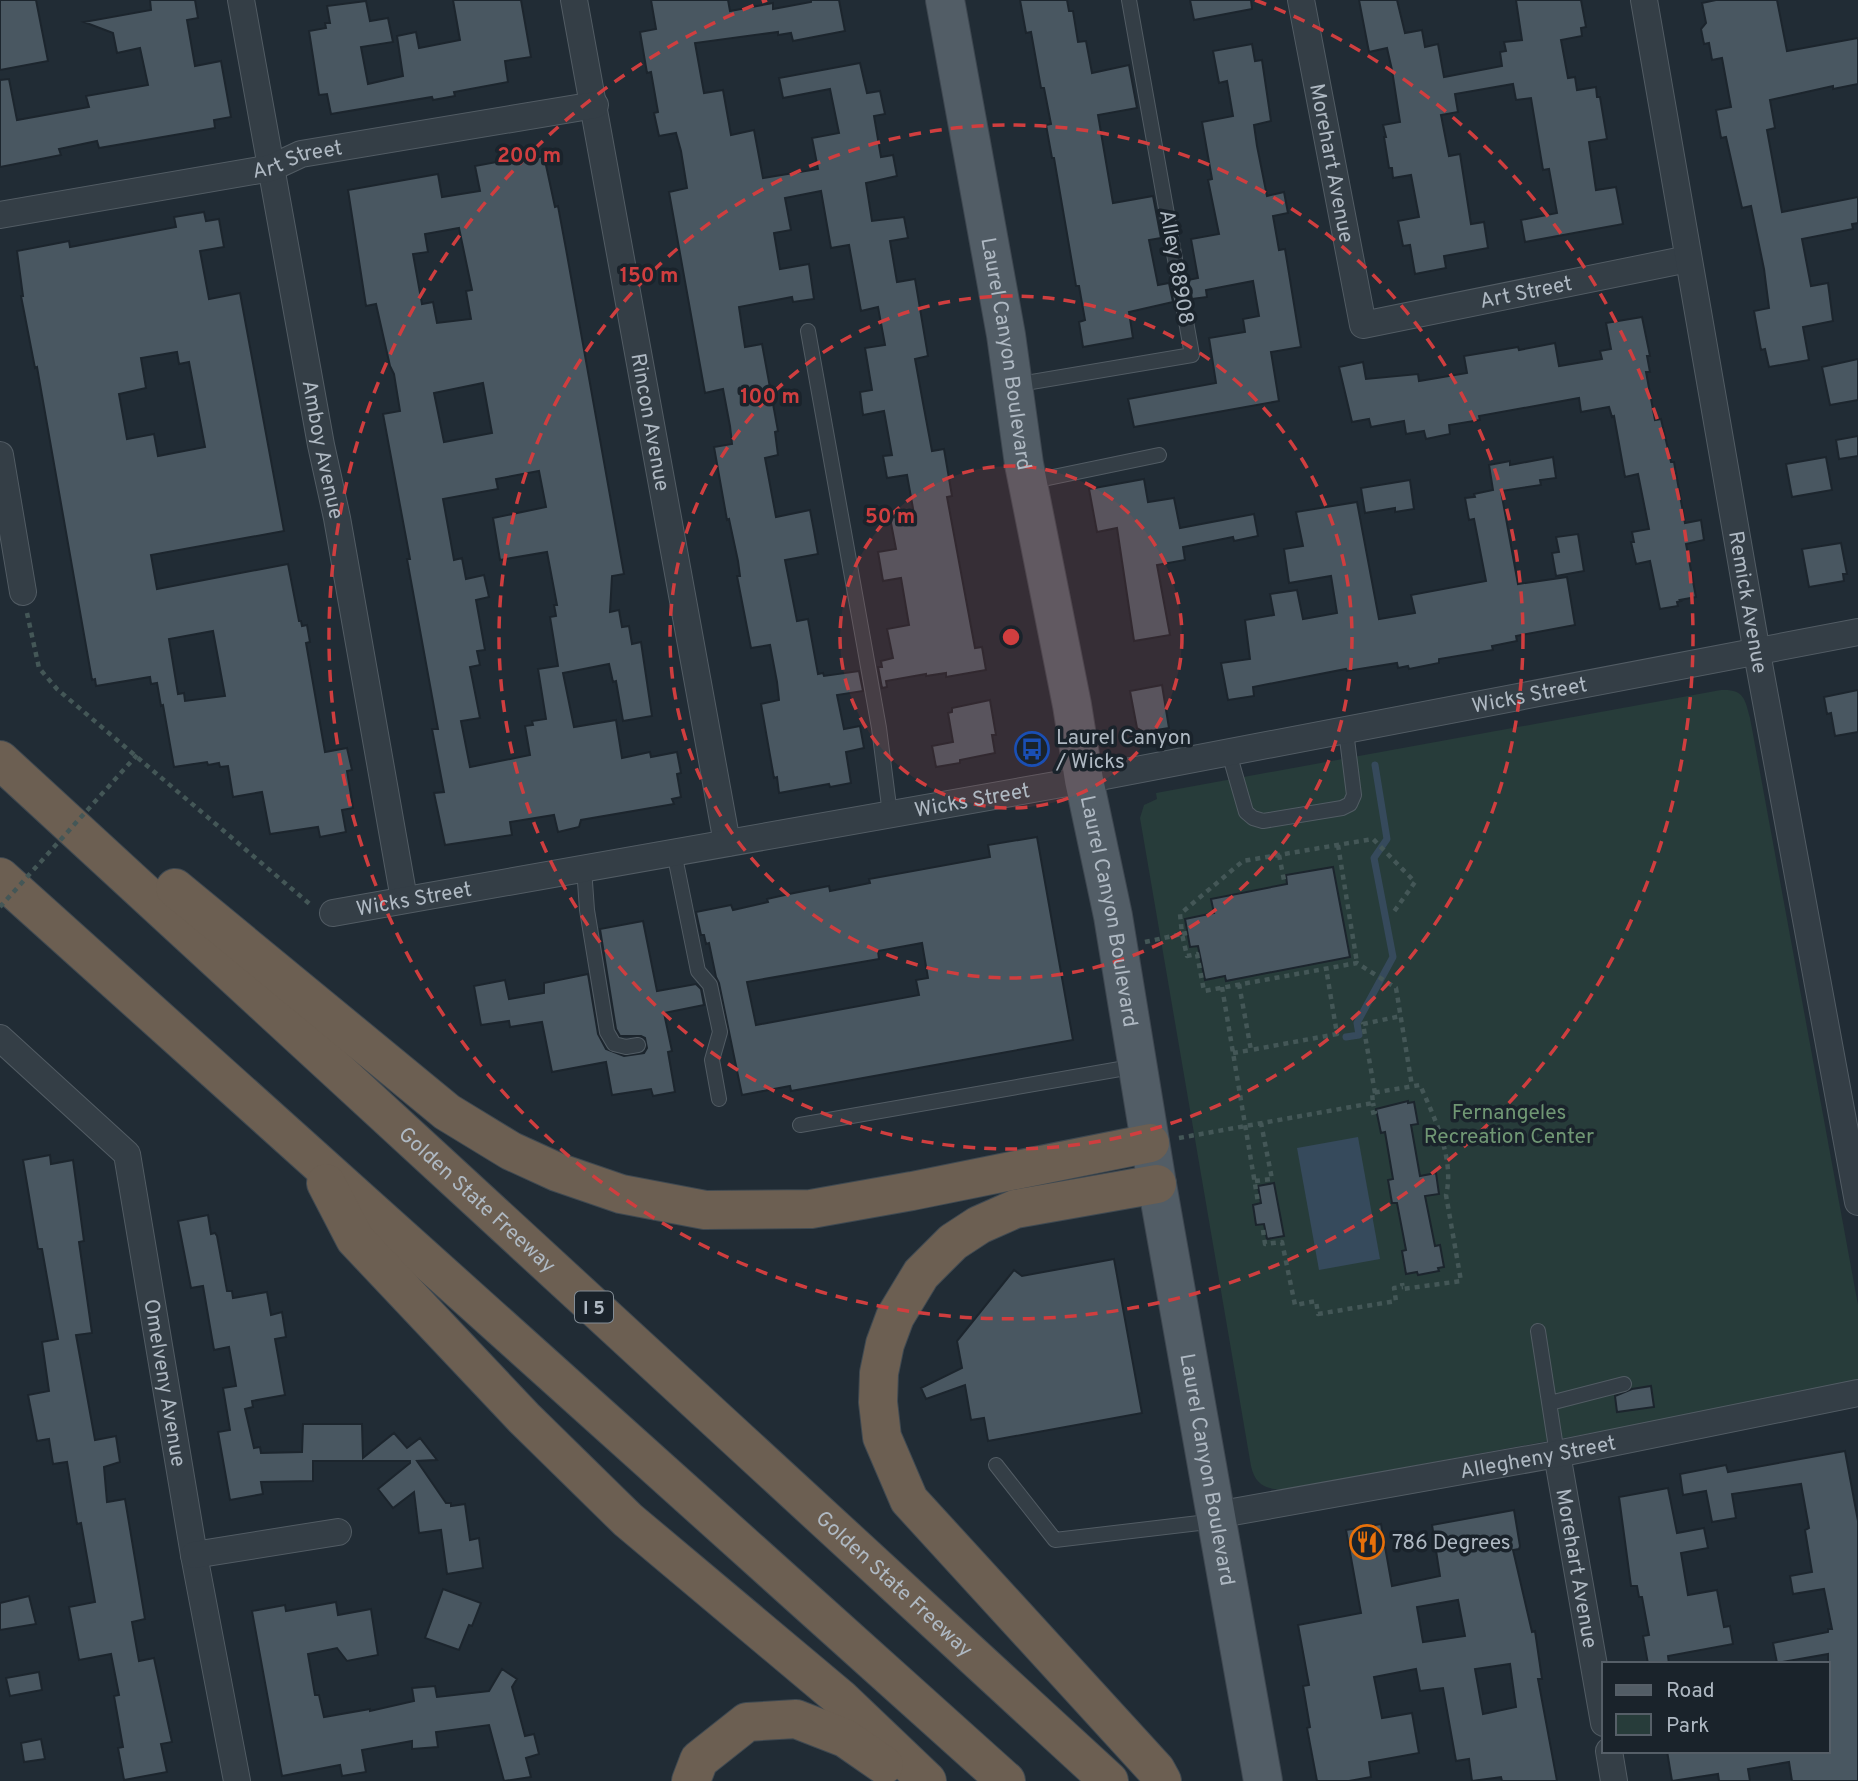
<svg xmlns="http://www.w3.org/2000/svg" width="1858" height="1781" viewBox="0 0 1858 1781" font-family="Overpass,sans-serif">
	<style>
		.green { fill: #273c3a }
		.water { fill: #364a5c }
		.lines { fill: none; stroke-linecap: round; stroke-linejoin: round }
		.stream { stroke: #364a5c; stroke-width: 7 }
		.building { fill: #495761; stroke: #1c252d; stroke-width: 2; fill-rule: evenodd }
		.lane-casing { stroke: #525c64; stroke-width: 16 }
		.street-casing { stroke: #525c64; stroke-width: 28 }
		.primary-casing { stroke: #3e4750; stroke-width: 40 }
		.highway-casing { stroke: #3f4951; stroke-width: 40 }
		.path { stroke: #445757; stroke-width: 4.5; stroke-dasharray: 5 5; stroke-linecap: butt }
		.lane { stroke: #343e46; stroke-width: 14 }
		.street { stroke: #343e46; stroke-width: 26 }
		.primary { stroke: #525d66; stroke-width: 38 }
		.highway { stroke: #6c5f52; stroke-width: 38 }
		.path-bridge { stroke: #445757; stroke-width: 4.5; stroke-dasharray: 5 5; stroke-linecap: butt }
		.ring { fill: none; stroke: #d03e3f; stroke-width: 3.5; stroke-dasharray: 12 9 }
		.labels { text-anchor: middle; stroke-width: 7; stroke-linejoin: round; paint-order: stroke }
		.shield { fill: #1a232b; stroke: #828c95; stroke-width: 2 }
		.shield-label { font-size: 19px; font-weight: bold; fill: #afb9c3 }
		.street-label { font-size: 21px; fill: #afb9c3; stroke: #1a232b }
		.poi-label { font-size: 21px; fill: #afb9c3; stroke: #1a232b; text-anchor: start }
		.park-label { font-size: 21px; fill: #709774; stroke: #1a232b }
		.centre { fill: #d03e3f; stroke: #1a232b; stroke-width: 3.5 }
		.ring-label { font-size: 21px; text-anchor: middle; font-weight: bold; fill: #d03e3f; stroke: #1a232b; stroke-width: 7; stroke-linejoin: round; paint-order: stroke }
	</style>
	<rect width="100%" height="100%" fill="#212c35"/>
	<!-- green -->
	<path class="green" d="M1721 690C1744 689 1745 699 1750 718L1858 1305V1382L1852 1385 1288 1489C1269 1491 1255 1486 1251 1466L1140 818 1144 805 1157 799 1156 793Z"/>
	<!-- water -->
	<path class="water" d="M1358 1137 1380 1259 1319 1270 1297 1148Z"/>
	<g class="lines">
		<!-- stream -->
		<path class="stream" d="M1346 1037 1359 1035 1357 1023 1393 957 1374 858 1387 839 1375 765"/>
	</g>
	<!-- building -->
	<path class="building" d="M0 0H36L48 61 0 70Z
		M150 0H195L198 18 187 20 195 66 221 61 231 117 214 120 215 128 99 148 97 141 59 149 61 155 0 167V80L9 79 17 120 89 107 86 96 148 85 140 48 117 53 113 33 84 22 151 10Z
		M453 0H521L531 57 505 61 508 82 454 92 455 96 433 100 432 97 331 114 327 94 319 95 309 31 326 28 325 23H330L327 6 366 1 370 21 388 18 393 42 361 47 368 84 403 76 397 36 416 32 419 48 460 40Z
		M651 0H728L730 11 773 3V9L811 2V0H839L845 31 793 41 791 33 778 35V32L695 43 704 93 723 90 731 135 754 130 763 178 818 169 812 138 839 133 830 89 783 98 779 78 860 63 867 93 880 91 885 114 874 116 881 157 893 155 897 176 866 183 872 221 904 217 908 238 890 241 897 282 915 279 928 356 915 359 923 403 932 451 944 449 952 496 947 497 975 648 982 647 986 670 946 677V673L926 676V674L886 681 887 687 882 688 878 667H882L881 661 893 658 887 629 909 625 901 578 883 581 878 552 896 549 890 518 914 514 907 475 887 478 883 456 892 455 884 411 863 415 860 392 872 390 865 348 885 345 878 307 861 311 849 245 831 248 821 191 785 198 791 230 774 233 780 269 809 264 814 299 793 302 792 297 739 307 745 347 762 344 778 431 775 432 778 455 765 458 776 517 810 510 814 531 818 554 785 560 797 621 808 619 818 674 823 673 824 676 859 671 863 691 837 695 844 729 860 726 864 748 846 752 851 783 830 787 829 784 779 793 777 777 774 778 761 704 779 700 777 682 770 645 751 648 737 576H740L738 561 729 519 727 520 714 447 732 444 730 426 723 389 705 393 669 192 687 188 681 151 676 133 659 136 654 113 658 112 651 72 647 73 640 32 656 29Z
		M1020 0H1067L1069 11H1073L1078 42 1086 41 1092 73 1129 65 1137 108 1098 115 1113 203 1153 196 1161 238 1149 240 1158 285 1169 283 1173 302 1129 312 1133 338 1083 347 1079 322 1085 320 1079 286H1076L1054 158H1052L1046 125 1051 124 1044 88H1041L1031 32 1026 33Z
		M1190 0H1251L1252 9 1194 20Z
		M1359 0H1397L1405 33 1422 30 1425 47 1438 44 1444 77 1502 66 1500 52 1506 51 1504 42 1522 40 1516 0H1581L1586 27 1581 28 1582 36 1561 40 1568 78 1575 77 1577 90 1596 87 1597 97H1600L1607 139 1589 142 1596 190 1616 187 1623 224 1525 242 1521 220 1557 213 1549 169 1543 170 1531 98 1516 100 1513 84 1455 94 1458 112 1441 115 1449 156 1460 154 1471 224 1484 222 1488 248 1444 256 1446 268 1415 274 1410 245 1403 246 1398 221 1419 217 1411 175 1393 178 1392 168H1389L1384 137H1386L1383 125 1400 122 1392 70 1387 48 1369 52Z
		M1716 0H1777L1787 51 1858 38V84L1833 89V86L1770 100 1775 128 1767 130 1782 212 1858 197V223L1852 224 1853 229 1802 239 1811 286 1828 283 1833 321 1803 327 1809 360 1769 367 1765 349 1761 350 1754 311 1769 308 1764 269 1751 206 1742 208 1726 137 1721 138 1716 110 1731 107 1722 58 1712 60 1709 43 1704 44 1701 29 1706 23 1702 3Z
		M1252 44 1255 61 1262 60 1271 121 1254 125 1257 146 1267 196 1284 192 1288 213 1273 216 1279 250 1285 249 1301 347 1271 352 1279 401 1134 427 1128 399 1216 383 1209 338 1245 332 1243 319 1259 316 1253 281 1206 290 1207 297 1192 299 1188 280 1198 278 1191 239 1219 234 1208 180 1212 179 1202 122 1233 116 1227 81 1219 83 1213 51Z
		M544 156 555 207 558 206 566 249 624 574 612 576 610 612 619 610 622 627 629 626 632 644 641 642 652 716 623 721 616 681 613 682 609 664 563 673 574 727 616 720 622 758 650 752 651 757 677 752 681 773 677 774 681 797 672 799 674 804 581 820 579 827 558 832 554 815 510 822 512 835 445 845 434 793 444 792 432 729H438L407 559H410L383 414 400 411 394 374 390 366 376 304 366 306 348 190 438 174 442 197 480 191 475 166 518 158 519 161ZM459 228 472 290 466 291 471 319 437 323 433 302 422 304 413 254 428 252 425 234ZM483 383 492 433 444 442 434 393ZM539 471 546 507 493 518 500 560 547 552 557 605H554L556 616 550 617 558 666 538 669 546 719 532 721 533 725 525 726 530 755 470 767 461 721 480 718 470 667 480 665 477 651 485 650 476 600 489 597 484 575 466 579 462 558 454 560 443 499 498 489 496 479Z
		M204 212 206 221 219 219 224 247 200 251 209 299 240 293 284 531 151 555 157 589 288 564 299 621H301L302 626 307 625 310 642 306 643 325 752 347 748 352 770 347 771 353 808 342 810 346 832 320 837 318 827 270 834 262 792 233 797 228 766 220 767 219 763 208 765 207 762 174 767 163 705 161 706 157 683 151 684 150 677 96 686 95 679 92 680 37 367 35 368 21 296H23L17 251 69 241 70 247 176 227 174 217ZM177 352 179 364 189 362 205 447 158 456 154 434 127 439 119 394 146 388 141 358ZM213 631 225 696 185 701 184 693 178 694 169 639Z
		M1642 317 1650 356H1647L1650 372H1646L1655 420 1661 419 1671 462H1674L1685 523 1701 520 1704 540 1686 544 1696 597 1680 600 1681 601 1677 602 1678 606 1660 609 1650 561 1636 564 1631 542H1634L1632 532 1649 529 1638 474 1625 477 1614 416 1612 417 1609 407 1581 412 1579 398 1479 416 1480 420 1449 425 1450 434 1426 439 1424 431 1406 434 1404 421 1371 427 1369 419 1352 422 1339 367 1363 362 1366 379 1418 374 1419 381 1467 373 1464 356 1518 347 1519 350 1555 343 1559 366 1602 359 1600 351 1611 349 1606 323Z
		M1858 359V400L1830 405 1822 367Z
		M1858 436V456L1839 459 1836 440Z
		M1553 457 1556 478 1540 480 1541 485 1501 491 1518 584 1567 577 1575 625 1516 636 1517 641 1492 646 1493 650 1439 659V663L1409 669 1408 666 1398 668 1397 663 1347 671 1346 669 1253 687 1254 696 1228 700 1221 663 1250 659 1245 620 1274 615 1270 594 1297 590 1303 619 1337 613 1331 576 1289 583 1284 549 1303 546 1296 512 1357 502 1379 619 1415 613 1411 595 1486 581 1474 519 1469 520 1465 498 1475 497 1474 494 1493 490 1489 465 1510 461V465Z
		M1826 457 1832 490 1792 497 1786 464Z
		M1144 479 1148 502 1174 498 1180 528 1254 514 1258 536 1234 541 1233 537 1183 547 1185 560 1157 565 1170 635 1134 641 1117 528 1097 532 1089 489Z
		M1410 480 1414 509 1395 512V508L1365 513 1361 488Z
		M1578 534 1584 571 1556 576 1552 553 1559 552 1556 537Z
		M1841 543 1847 574H1843L1844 581 1809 587 1802 549Z
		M1162 685 1169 728 1144 732 1137 728 1130 691Z
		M1858 690V732L1835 736 1831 713 1827 714 1824 697Z
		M990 700 996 735H992L995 753 960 760V763L936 767 932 746 953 742 948 713 952 712V708Z
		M1037 837 1073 1040 791 1091 790 1086 742 1095 719 983 716 977 709 943 706 944 704 935H701L696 912 731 905 733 910 768 902 767 899 789 894 829 886 830 891 870 883 869 879 990 857 988 845ZM922 943 928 978 916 980 919 995 756 1025 747 982 879 959 878 951Z
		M1333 867 1350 957 1226 981 1225 976 1205 980 1198 946 1190 947 1185 919 1214 913 1211 899 1287 884 1286 875Z
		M643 921 657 991 696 984 701 989 704 1005 664 1013 672 1051 668 1052 675 1092 653 1096 651 1089 612 1095 606 1062 552 1072 542 1022 510 1027 509 1021 481 1025 474 986 505 980 509 999 544 993V983L588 974 598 1034 606 1049 624 1056 644 1053 647 1048 645 1038 641 1036H620L616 1029 600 929Z
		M1408 1101V1103L1414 1102 1418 1124 1411 1125 1420 1176 1436 1173 1439 1194 1425 1196 1435 1246 1440 1245 1444 1267 1438 1268 1439 1271 1418 1275 1417 1272 1406 1274 1402 1251 1406 1250 1397 1203H1392L1388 1180 1393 1179 1385 1132 1381 1133 1376 1109Z
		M50 1155 51 1164 73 1160 84 1241 79 1242 92 1333 76 1335 95 1440 116 1436 120 1462 104 1467 107 1502 125 1499 145 1619 132 1622 139 1661 154 1658 172 1742 161 1744 167 1772 124 1780 118 1748 123 1747 114 1696 119 1695 111 1654 79 1660 69 1607 95 1602 81 1523 77 1524 67 1462 53 1464 49 1439 37 1441 28 1395 49 1391 42 1342 58 1339 42 1249H38L23 1160Z
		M1274 1183 1284 1236 1267 1239 1264 1224 1256 1225 1253 1205 1261 1203 1258 1186Z
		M208 1215 211 1234 215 1233 217 1236 227 1291H232L233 1298 267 1292 271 1315 282 1312 286 1337 275 1339 285 1395 252 1401 253 1407 245 1409 254 1448 260 1447 261 1453 302 1452 303 1424H362L363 1458 394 1433 407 1448 420 1438 437 1460 417 1461 446 1503H451V1506L465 1504 470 1540 479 1538 483 1568 447 1574 441 1530 419 1533 414 1492 393 1508 378 1489 410 1463V1461H313V1481L261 1482 263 1494 230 1500 218 1432 230 1430 223 1388 236 1386 229 1347 214 1350 203 1286 191 1288 178 1221Z
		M1114 1259 1142 1413 988 1441 984 1418 971 1420 965 1385 926 1399 921 1388 962 1368 957 1341 1014 1270 1022 1276Z
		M1651 1386 1654 1407 1617 1412 1615 1396 1632 1389Z
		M1845 1451 1858 1521V1781H1792L1789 1762 1748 1769 1750 1781H1719L1718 1774 1672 1781 1667 1751H1828V1654L1777 1663 1773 1643 1828 1632V1629H1832L1824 1589 1793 1594 1790 1576 1812 1572 1805 1530 1809 1528 1801 1484 1732 1494 1736 1518 1712 1522 1706 1491 1683 1495 1680 1474 1726 1465 1728 1472Z
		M1668 1488 1677 1533 1704 1528 1708 1548 1681 1553 1688 1595 1717 1590 1724 1627 1730 1626 1733 1644 1668 1656 1669 1664H1648L1643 1636 1649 1635 1642 1597H1639L1637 1586H1631L1619 1497Z
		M1514 1510 1520 1546 1519 1549 1513 1550 1532 1632 1535 1631 1542 1679H1538L1557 1781H1502L1501 1777 1472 1781 1469 1759 1456 1761 1443 1688 1420 1691 1416 1669 1374 1677 1382 1718 1412 1713 1419 1753 1369 1762 1371 1777 1349 1781H1317L1307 1728 1310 1727 1303 1686 1309 1685 1298 1625 1361 1613 1346 1530 1381 1524 1392 1586 1440 1576 1432 1525ZM1458 1600 1465 1636 1423 1642 1417 1607ZM1510 1664 1516 1707 1483 1714 1475 1669Z
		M443 1589 481 1603 472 1626 469 1625 459 1650 425 1638Z
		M29 1596 36 1624 0 1630V1603Z
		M336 1602 338 1615 371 1609 378 1655 347 1661 337 1648 308 1654 315 1695H319L324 1717 370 1709V1711L414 1701 412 1688 435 1686 437 1697 489 1691 502 1669 517 1679 512 1687 525 1736 534 1734 539 1754 526 1758 531 1777 504 1781 489 1725 436 1732 438 1747 412 1749V1741L362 1750 366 1772 342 1776 340 1765 282 1776 252 1611 285 1605 286 1611Z
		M39 1672 42 1690 10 1696 6 1678Z
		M41 1739 45 1759 24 1762 21 1743Z"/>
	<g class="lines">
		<!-- lane casing -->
		<g class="lane-casing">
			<path id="lane" d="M808 331 879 728 890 814
				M1014 385 1192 355 1129 0
				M1029 482 1159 455
				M1229 753 1246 812 1253 818 1263 821 1342 808 1350 804 1354 795 1346 731
				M674 852 698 971 710 985 720 1032 712 1060 719 1099
				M584 868 587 910 607 1032 614 1044 626 1047 638 1045
				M800 1125 1137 1066
				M1538 1331 1557 1454
				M1550 1403 1624 1384
				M996 1465 1055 1540 1216 1521"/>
		</g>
		<!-- street casing -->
		<g class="street-casing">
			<g id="street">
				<path id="s1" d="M241 0 321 445 337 518 404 899"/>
				<path id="s2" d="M574 0 727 843"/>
				<path id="s3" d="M1301 0 1363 325 1688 259"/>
				<path id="s4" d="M1644 0 1757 653 1858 1202"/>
				<path id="s5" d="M0 215 271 168 301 154 595 105"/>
				<path d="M0 455 23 592"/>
				<path id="s6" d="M333 913 1084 780 1858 632"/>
				<path id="s7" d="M0 1038 127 1154 194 1555 237 1781"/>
				<path id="s8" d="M1557 1454 1604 1723"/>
				<path id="s9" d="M1216 1515 1557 1454 1858 1393"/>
				<path d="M194 1555 338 1532"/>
				<path d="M1609 1751 1614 1781"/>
			</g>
		</g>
		<!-- primary casing -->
		<g class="primary-casing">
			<g id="primary">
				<path id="s10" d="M945 0 1006 335 1024 464 1072 705 1084 780 1113 916 1157 1184 1263 1781"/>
			</g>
		</g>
		<!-- highway casing -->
		<g class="highway-casing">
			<g id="highway">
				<path id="s11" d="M0 760 1109 1781"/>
				<path d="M0 877 1006 1781"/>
				<path d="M175 888 447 1112 511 1151 557 1172 621 1194 705 1210 811 1209 912 1191 1150 1143"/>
				<path d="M326 1183 355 1239 524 1418 628 1520 840 1698 927 1781"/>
				<path d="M1157 1184 1015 1209 979 1225 953 1242 921 1274 895 1317 885 1344 879 1373 878 1402 882 1437 909 1500 1156 1770 1162 1781"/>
				<path d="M691 1781 699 1760 747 1722 796 1719 845 1738 884 1765"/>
			</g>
		</g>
		<!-- path -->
		<path class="path" d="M27 613 39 668 57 689 312 906
			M1338 845 1357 963
			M1279 855 1284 880H1286
			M1187 933 1182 934 1180 914 1243 861 1373 839 1415 882 1393 913
			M1145 942 1182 934 1187 956 1197 954 1204 991 1357 963 1396 988 1412 1086
			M1239 984 1251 1050 1337 1034 1326 968
			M1222 987 1258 1202
			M1233 1053 1251 1050
			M1375 1093 1363 1024 1401 1016
			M1371 1113 1375 1112 1373 1103
			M1179 1138 1373 1103 1372 1093 1420 1085C1434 1117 1455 1159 1446 1195L1461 1281 1403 1289 1402 1283
			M1255 1181 1272 1179 1261 1123
			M1263 1230 1265 1244 1282 1242 1295 1305 1316 1301 1318 1314 1396 1301 1394 1288 1403 1287"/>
		<!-- lane -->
		<use href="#lane" class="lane"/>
		<!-- street -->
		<use href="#street" class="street"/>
		<!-- primary -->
		<use href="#primary" class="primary"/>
		<!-- highway -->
		<use href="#highway" class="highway"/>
		<!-- path-bridge -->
		<path class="path-bridge" d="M0 907 137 755"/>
	</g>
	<!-- distance rings -->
	<circle cx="1011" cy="637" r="171" fill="#d03e3f" fill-opacity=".12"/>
	<g class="ring">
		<circle cx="1011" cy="637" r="171"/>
		<circle cx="1011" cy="637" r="341"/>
		<circle cx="1011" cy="637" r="512"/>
		<path d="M1255 0A682 682 0 1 1 767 0"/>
	</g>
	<!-- icons -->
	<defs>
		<g id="bus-ring" transform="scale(1.75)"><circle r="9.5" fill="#1a232b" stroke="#1a4fb4" stroke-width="1.5"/><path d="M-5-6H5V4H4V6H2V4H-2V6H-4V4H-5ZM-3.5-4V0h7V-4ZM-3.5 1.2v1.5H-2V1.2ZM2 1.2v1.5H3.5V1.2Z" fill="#1a4fb4"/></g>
		<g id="restaurant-ring" transform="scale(1.75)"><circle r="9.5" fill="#1a232b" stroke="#e8710a" stroke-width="1.5"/><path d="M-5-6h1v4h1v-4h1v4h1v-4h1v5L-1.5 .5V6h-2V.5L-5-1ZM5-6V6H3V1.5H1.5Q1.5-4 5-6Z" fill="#e8710a"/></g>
	</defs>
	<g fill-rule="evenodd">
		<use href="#bus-ring" x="1032" y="749"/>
		<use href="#restaurant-ring" x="1367" y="1542"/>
	</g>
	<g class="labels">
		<!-- shield labels -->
		<rect class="shield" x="575" y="1291.5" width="38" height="31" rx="5"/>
		<g class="shield-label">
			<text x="594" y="1314">I 5</text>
		</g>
		<!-- street labels -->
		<g class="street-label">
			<text dy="7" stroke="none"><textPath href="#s5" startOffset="303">Art Street</textPath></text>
			<text dy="7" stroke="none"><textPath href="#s3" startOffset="166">Morehart Avenue</textPath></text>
			<text transform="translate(1177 267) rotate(80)" y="7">Alley 88908</text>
			<text dy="7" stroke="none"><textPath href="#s3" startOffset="497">Art Street</textPath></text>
			<text dy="7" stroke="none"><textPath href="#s10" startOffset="359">Laurel Canyon Boulevard</textPath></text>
			<text dy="7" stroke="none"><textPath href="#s2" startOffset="429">Rincon Avenue</textPath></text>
			<text dy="7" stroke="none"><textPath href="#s1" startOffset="457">Amboy Avenue</textPath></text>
			<text dy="7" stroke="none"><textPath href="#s4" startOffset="611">Remick Avenue</textPath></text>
			<text dy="7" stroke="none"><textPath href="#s6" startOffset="1216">Wicks Street</textPath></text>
			<text dy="7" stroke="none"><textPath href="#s6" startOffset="649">Wicks Street</textPath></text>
			<text dy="7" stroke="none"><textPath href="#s6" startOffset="82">Wicks Street</textPath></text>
			<text dy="7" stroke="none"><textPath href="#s10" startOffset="926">Laurel Canyon Boulevard</textPath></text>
			<text dy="7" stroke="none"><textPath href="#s11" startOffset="649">Golden State Freeway</textPath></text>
			<text dy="7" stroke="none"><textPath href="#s7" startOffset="404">Omelveny Avenue</textPath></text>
			<text dy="7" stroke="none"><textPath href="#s9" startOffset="327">Allegheny Street</textPath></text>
			<text dy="7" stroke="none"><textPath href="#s10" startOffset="1493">Laurel Canyon Boulevard</textPath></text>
			<text dy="7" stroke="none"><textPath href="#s8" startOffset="116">Morehart Avenue</textPath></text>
			<text dy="7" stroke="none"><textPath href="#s11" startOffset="1216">Golden State Freeway</textPath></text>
		</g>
		<!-- poi labels -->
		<g class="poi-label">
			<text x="1056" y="744">Laurel Canyon<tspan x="1056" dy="24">/ Wicks</tspan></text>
			<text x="1392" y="1549">786 Degrees</text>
		</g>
		<!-- park labels -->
		<g class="park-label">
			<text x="1509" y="1119">Fernangeles<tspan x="1509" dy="24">Recreation Center</tspan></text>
		</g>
	</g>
	<circle cx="1011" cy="637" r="10" class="centre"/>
	<g class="ring-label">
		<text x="529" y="162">200 m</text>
		<text x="649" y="282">150 m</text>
		<text x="770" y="403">100 m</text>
		<text x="890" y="523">50 m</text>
	</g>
	<!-- legend -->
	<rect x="1602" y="1662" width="228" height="91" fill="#1a232b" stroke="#565f68" stroke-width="2"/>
	<rect x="1616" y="1685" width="35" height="10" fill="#525d66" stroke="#565f68" stroke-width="2"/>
	<text x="1666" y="1697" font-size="21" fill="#afb9c3">Road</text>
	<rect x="1616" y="1714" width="35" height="21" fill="#273c3a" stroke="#565f68" stroke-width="2"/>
	<text x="1666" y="1732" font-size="21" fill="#afb9c3">Park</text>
</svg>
